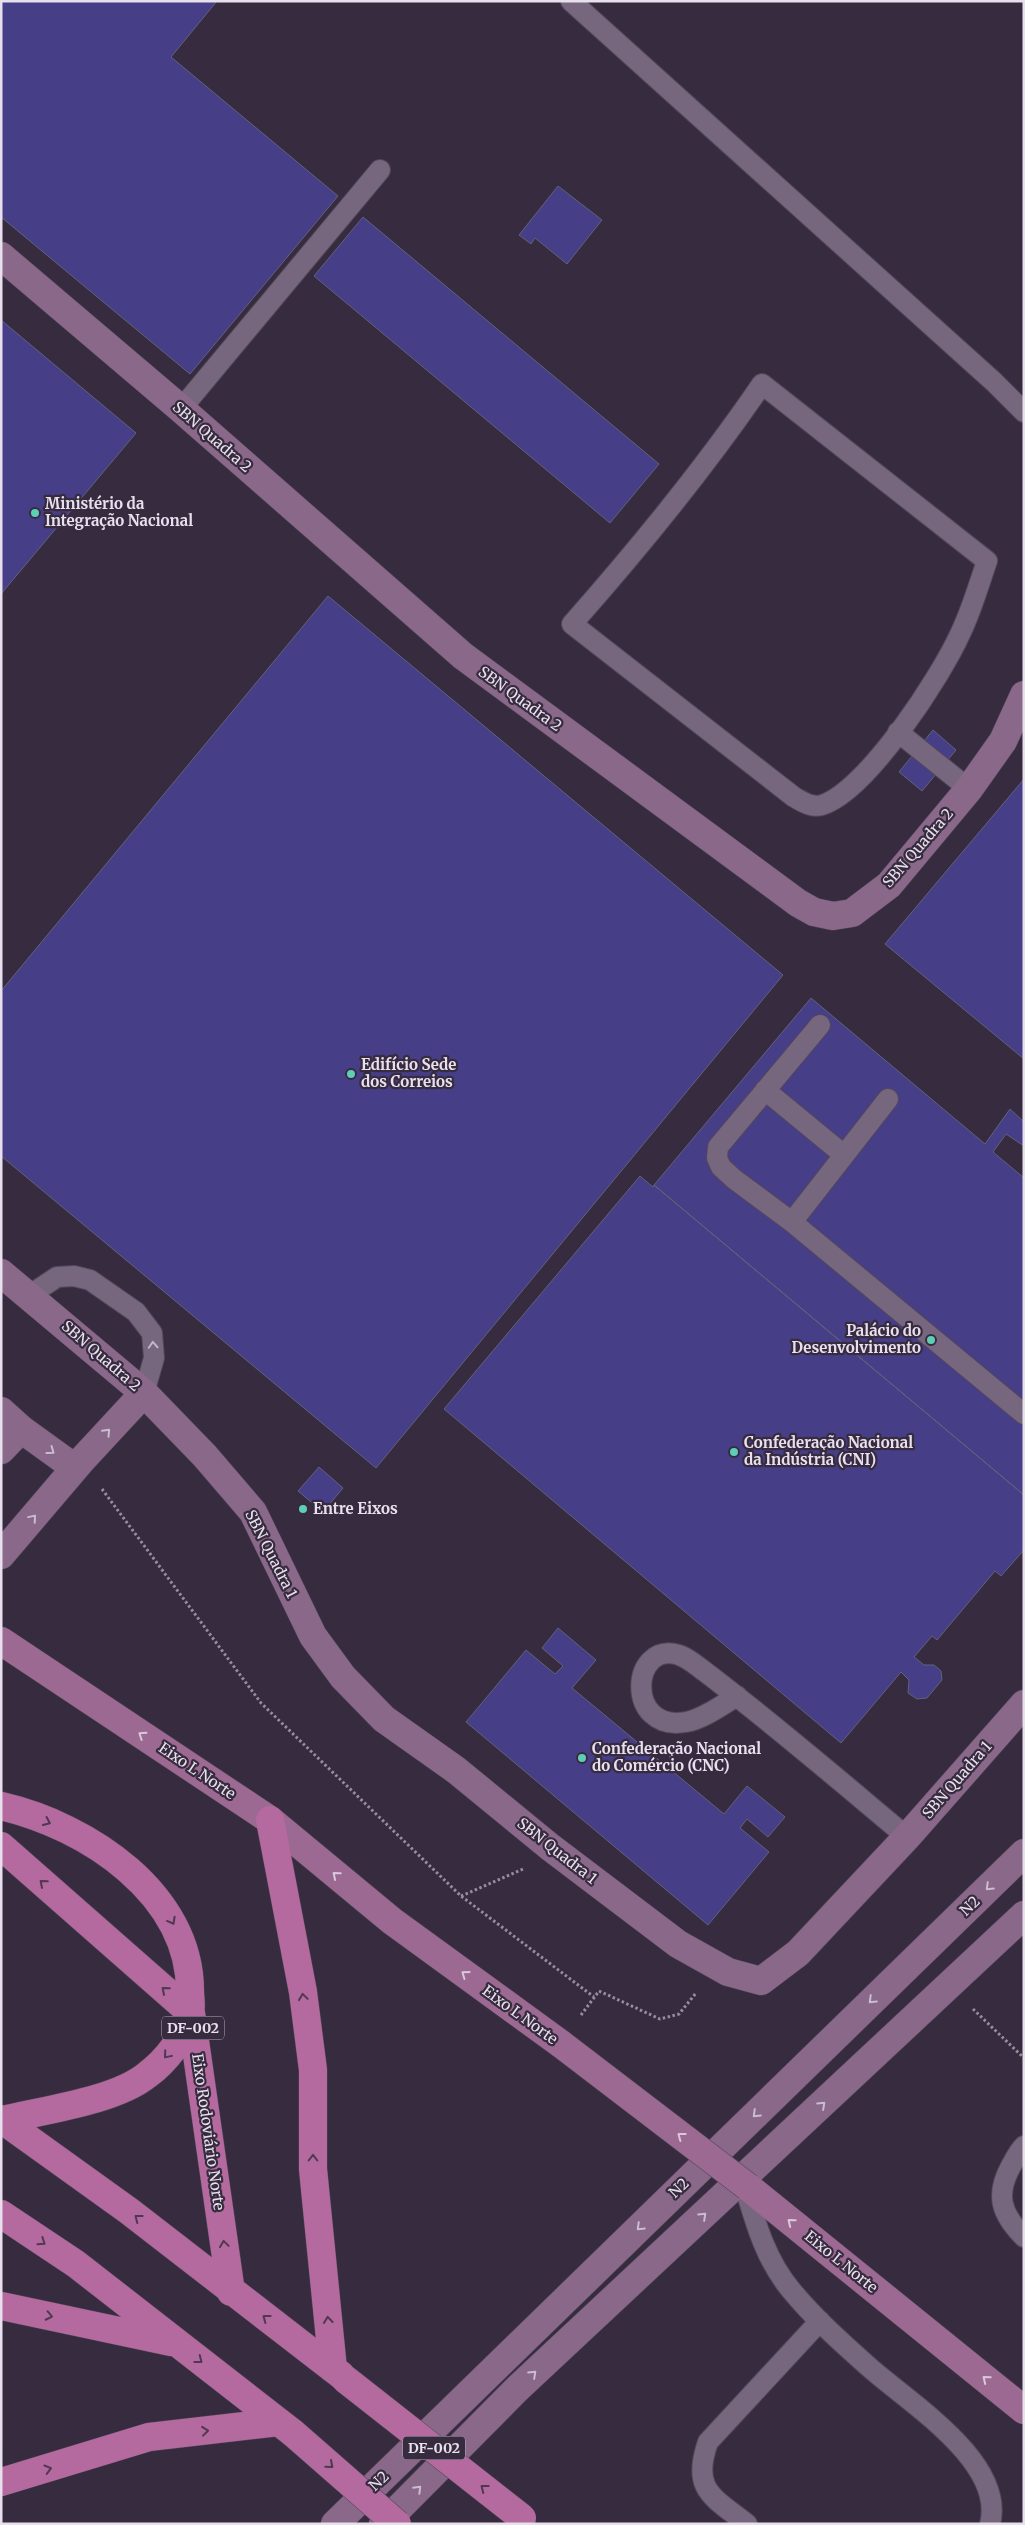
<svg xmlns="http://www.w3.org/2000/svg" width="1025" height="2525" viewBox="0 0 1025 2525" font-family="Merriweather,serif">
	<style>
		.building { fill: #463e86; stroke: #62627b }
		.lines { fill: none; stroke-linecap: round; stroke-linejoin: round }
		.lane-casing { stroke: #53485a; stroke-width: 22 }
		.secondary-casing { stroke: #53485a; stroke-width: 29 }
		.primary-casing { stroke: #53485a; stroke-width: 29 }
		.highway-casing { stroke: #53485a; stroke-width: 29 }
		.path { stroke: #978d9e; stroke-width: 3; stroke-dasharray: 2.5 2.5; stroke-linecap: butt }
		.lane { stroke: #76677f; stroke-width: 20 }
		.secondary { stroke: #896889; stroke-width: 28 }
		.primary { stroke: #9c6992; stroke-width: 28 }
		.highway { stroke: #b56a9f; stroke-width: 28 }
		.primary-bridge-casing { stroke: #53485a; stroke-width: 29; stroke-linecap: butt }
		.highway-bridge-casing { stroke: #53485a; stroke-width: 29; stroke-linecap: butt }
		.primary-bridge { stroke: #9c6992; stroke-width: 28 }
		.highway-bridge { stroke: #b56a9f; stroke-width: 28 }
		.oneway { stroke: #c0b6c6 }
		.oneway2 { stroke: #ccbccf }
		.oneway3 { stroke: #d9c8db }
		.oneway4 { stroke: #503852 }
		.poi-dot { fill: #5eceb7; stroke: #372b3f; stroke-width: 2 }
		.labels { text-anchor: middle; stroke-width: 4.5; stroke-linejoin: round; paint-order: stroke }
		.shield { fill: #372b3f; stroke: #b3aab9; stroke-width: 1 }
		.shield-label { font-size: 14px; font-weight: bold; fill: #e8e0ed }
		.street-label { font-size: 15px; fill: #e8e0ed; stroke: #372b3f }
		.poi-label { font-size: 15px; font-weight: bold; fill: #e8e0ed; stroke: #372b3f; text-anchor: start }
	</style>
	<rect width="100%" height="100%" fill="#372b3f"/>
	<!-- building -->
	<path class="building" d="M1 1H217L171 57 338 196 190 374 1 217Z
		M558 186 602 220 567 264 535 238 531 244 519 235Z
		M363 217 659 464 610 523 314 276Z
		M1 320 136 433 1 594Z
		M328 596 783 975 376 1468 1 1156V991Z
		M933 730 956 750 922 791 899 772Z
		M1024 779V1059L885 944Z
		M811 998 985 1144 1010 1109 1024 1122V1146L1006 1134 993 1152 1024 1178V1495L654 1185Z
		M640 1176 653 1187 654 1185 1024 1495V1550L1001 1576 995 1571 937 1640 932 1636 914 1657 924 1665H934L941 1671 942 1680 927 1698 917 1699 908 1693 909 1680 901 1672 841 1743 444 1409Z
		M319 1467 343 1488 323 1512 298 1491Z
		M558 1628 596 1660 572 1688 724 1814 747 1786 785 1817 768 1837 747 1819 740 1828 769 1852 708 1925 466 1722 526 1650 555 1674 563 1666 542 1648Z"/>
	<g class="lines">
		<!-- lane casing -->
		<g class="lane-casing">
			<path id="lane" d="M571 1 994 382 1024 412
				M762 384 987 561C979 584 972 609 961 632 942 675 867 791 822 805 812 808 803 802 794 797L572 624C640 547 704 469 762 384Z
				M181 409 380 170
				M898 732 969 789
				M820 1025 718 1147 717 1158 721 1167 734 1179 792 1222 1024 1414
				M765 1090 844 1155
				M792 1222 888 1099
				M30 1295 57 1277 74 1276 90 1280 136 1312 152 1333 154 1358 144 1393
				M737 1696C722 1705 703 1719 686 1722 625 1733 630 1640 679 1655 688 1658 696 1665 704 1671 774 1724 840 1781 907 1837
				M1024 2146C1018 2152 1015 2159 1011 2166 995 2195 1001 2214 1024 2237
				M744 2184C755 2221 765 2259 791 2290 814 2318 842 2343 869 2367 908 2402 1006 2462 990 2524
				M747 2524C713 2497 691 2490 708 2442L820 2321"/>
		</g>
		<!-- secondary casing -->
		<g class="secondary-casing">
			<path id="secondary" d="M1 256 181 409 463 656 798 903 814 912 833 916 852 913 889 885 969 789 1003 741 1024 695
				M1 1273 144 1393 205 1456 253 1512 313 1636 343 1677 384 1719 456 1770 550 1847 678 1944 728 1972 761 1981 798 1953 907 1837 1024 1704
				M1 1411 21 1429 75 1468
				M1 1450 21 1429
				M1 1555 81 1461 144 1393
				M335 2524 1024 1853
				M383 2524 517 2389 1024 1915"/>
		</g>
		<!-- primary casing -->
		<g class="primary-casing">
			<path id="primary" d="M1 1641 270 1820 392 1921 561 2044
				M748 2187 1024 2410"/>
		</g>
		<!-- highway casing -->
		<g class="highway-casing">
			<path id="highway" d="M1 1806C88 1826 190 1894 190 1991 190 1998 192 2007 190 2014 185 2037 166 2061 147 2075 115 2101 44 2110 3 2120
				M270 1820 303 1992 313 2070V2169L333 2369
				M1 1846 191 2013 231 2292
				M1 2119 129 2211 341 2375
				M1 2214 76 2264 293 2433
				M1 2306 171 2342
				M1 2482 149 2437 279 2422"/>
		</g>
		<!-- path -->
		<path class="path" d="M102 1489 261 1703 461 1896 594 1997
			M461 1896 523 1869
			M973 2009 1024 2058
			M581 2015 599 1991 660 2019 679 2014 696 1993"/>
		<!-- lane -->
		<use href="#lane" class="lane"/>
		<!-- secondary -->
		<use href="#secondary" class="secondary"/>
		<!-- primary -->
		<use href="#primary" class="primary"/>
		<!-- highway -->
		<use href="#highway" class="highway"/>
		<!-- primary-bridge casing -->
		<g class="primary-bridge-casing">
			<path id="primary-bridge" d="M561 2044 748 2187"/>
		</g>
		<!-- highway-bridge casing -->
		<g class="highway-bridge-casing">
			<path id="highway-bridge" d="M345 2379 522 2518
				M293 2433 397 2524"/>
		</g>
		<!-- primary-bridge -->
		<use href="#primary-bridge" class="primary-bridge"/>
		<!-- highway-bridge -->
		<use href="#highway-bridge" class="highway-bridge"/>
	</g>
	<!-- one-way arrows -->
	<defs><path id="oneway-chevron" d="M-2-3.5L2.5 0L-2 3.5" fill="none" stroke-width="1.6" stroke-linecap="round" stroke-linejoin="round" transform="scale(1.25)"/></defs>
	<use class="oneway" href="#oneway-chevron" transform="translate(153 1345) rotate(-93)"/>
	<g class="oneway2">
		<use href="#oneway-chevron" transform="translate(107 1432) rotate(-47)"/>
		<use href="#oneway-chevron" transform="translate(51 1451) rotate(36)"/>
		<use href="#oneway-chevron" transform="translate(33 1518) rotate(-50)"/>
		<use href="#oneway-chevron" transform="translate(989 1887) rotate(136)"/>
		<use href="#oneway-chevron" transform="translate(872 2000) rotate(136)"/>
		<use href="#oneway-chevron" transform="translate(822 2105) rotate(-43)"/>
		<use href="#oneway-chevron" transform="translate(756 2114) rotate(136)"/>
		<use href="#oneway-chevron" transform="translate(703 2216) rotate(-43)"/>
		<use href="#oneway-chevron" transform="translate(640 2227) rotate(136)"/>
		<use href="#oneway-chevron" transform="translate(533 2374) rotate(-43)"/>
		<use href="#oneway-chevron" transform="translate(418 2489) rotate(-45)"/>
	</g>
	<g class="oneway3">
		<use href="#oneway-chevron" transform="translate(142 1735) rotate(-146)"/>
		<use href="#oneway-chevron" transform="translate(336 1875) rotate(-140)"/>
		<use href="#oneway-chevron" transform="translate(465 1974) rotate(-144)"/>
		<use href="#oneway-chevron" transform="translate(681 2136) rotate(-143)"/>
		<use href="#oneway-chevron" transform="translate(791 2222) rotate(-141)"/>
		<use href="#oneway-chevron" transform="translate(986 2379) rotate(-141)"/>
	</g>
	<g class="oneway4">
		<use href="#oneway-chevron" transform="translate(47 1822) rotate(25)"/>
		<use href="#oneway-chevron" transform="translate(43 1883) rotate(-139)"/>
		<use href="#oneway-chevron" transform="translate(172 1921) rotate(61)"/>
		<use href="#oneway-chevron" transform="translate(165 1990) rotate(-139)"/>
		<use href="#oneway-chevron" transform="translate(303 1997) rotate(-98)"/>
		<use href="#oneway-chevron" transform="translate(167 2055) rotate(130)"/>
		<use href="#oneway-chevron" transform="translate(313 2158) rotate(-90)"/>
		<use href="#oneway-chevron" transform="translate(138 2218) rotate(-142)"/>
		<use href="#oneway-chevron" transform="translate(42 2242) rotate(34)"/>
		<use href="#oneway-chevron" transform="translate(224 2244) rotate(-98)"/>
		<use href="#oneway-chevron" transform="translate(49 2316) rotate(12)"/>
		<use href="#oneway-chevron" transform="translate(266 2318) rotate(-143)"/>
		<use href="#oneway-chevron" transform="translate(328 2320) rotate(-96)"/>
		<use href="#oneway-chevron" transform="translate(199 2360) rotate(38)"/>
		<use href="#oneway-chevron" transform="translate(205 2431) rotate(-6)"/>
		<use href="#oneway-chevron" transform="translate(330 2465) rotate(41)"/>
		<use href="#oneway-chevron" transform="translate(48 2469) rotate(-16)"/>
		<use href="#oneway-chevron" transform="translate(484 2488) rotate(-142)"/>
	</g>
	<!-- markers -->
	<g class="poi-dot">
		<circle cx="35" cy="513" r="5"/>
		<circle cx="351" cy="1074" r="5"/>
		<circle cx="931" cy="1340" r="5"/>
		<circle cx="734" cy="1452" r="5"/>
		<circle cx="303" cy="1509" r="5"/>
		<circle cx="582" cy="1758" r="5"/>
	</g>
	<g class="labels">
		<!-- shield labels -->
		<g class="shield">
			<rect x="162" y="2016.5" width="62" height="23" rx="4"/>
			<rect x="403" y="2436.5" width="62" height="23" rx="4"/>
		</g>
		<g class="shield-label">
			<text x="193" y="2033">DF-002</text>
			<text x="434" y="2453">DF-002</text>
		</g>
		<!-- street labels -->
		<g class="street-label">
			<text transform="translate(212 437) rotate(41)" y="5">SBN Quadra 2</text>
			<text transform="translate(520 699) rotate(36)" y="5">SBN Quadra 2</text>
			<text transform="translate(918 848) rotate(-49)" y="5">SBN Quadra 2</text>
			<text transform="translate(101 1356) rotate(41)" y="5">SBN Quadra 2</text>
			<text transform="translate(271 1554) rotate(63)" y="5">SBN Quadra 1</text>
			<text transform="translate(197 1771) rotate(34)" y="5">Eixo L Norte</text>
			<text transform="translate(957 1780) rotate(-49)" y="5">SBN Quadra 1</text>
			<text transform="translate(557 1851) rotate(38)" y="5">SBN Quadra 1</text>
			<text transform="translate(970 1906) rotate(-44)" y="5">N2</text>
			<text transform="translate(520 2015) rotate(36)" y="5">Eixo L Norte</text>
			<text transform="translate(208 2132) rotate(82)" y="5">Eixo Rodoviário Norte</text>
			<text transform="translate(679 2188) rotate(-44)" y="5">N2</text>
			<text transform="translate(841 2262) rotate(39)" y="5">Eixo L Norte</text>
			<text transform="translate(379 2481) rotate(-44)" y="5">N2</text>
		</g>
		<!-- poi labels -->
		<g class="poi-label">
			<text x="45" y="509">Ministério da<tspan x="45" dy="17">Integração Nacional</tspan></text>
			<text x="361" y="1070">Edifício Sede<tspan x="361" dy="17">dos Correios</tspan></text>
			<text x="921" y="1336" text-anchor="end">Palácio do<tspan x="921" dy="17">Desenvolvimento</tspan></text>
			<text x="744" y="1448">Confederação Nacional<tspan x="744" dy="17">da Indústria (CNI)</tspan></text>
			<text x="313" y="1514">Entre Eixos</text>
			<text x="592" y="1754">Confederação Nacional<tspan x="592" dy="17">do Comércio (CNC)</tspan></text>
		</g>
	</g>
	<!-- border -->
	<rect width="1025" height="2525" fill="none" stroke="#e8e0ed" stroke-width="5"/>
</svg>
